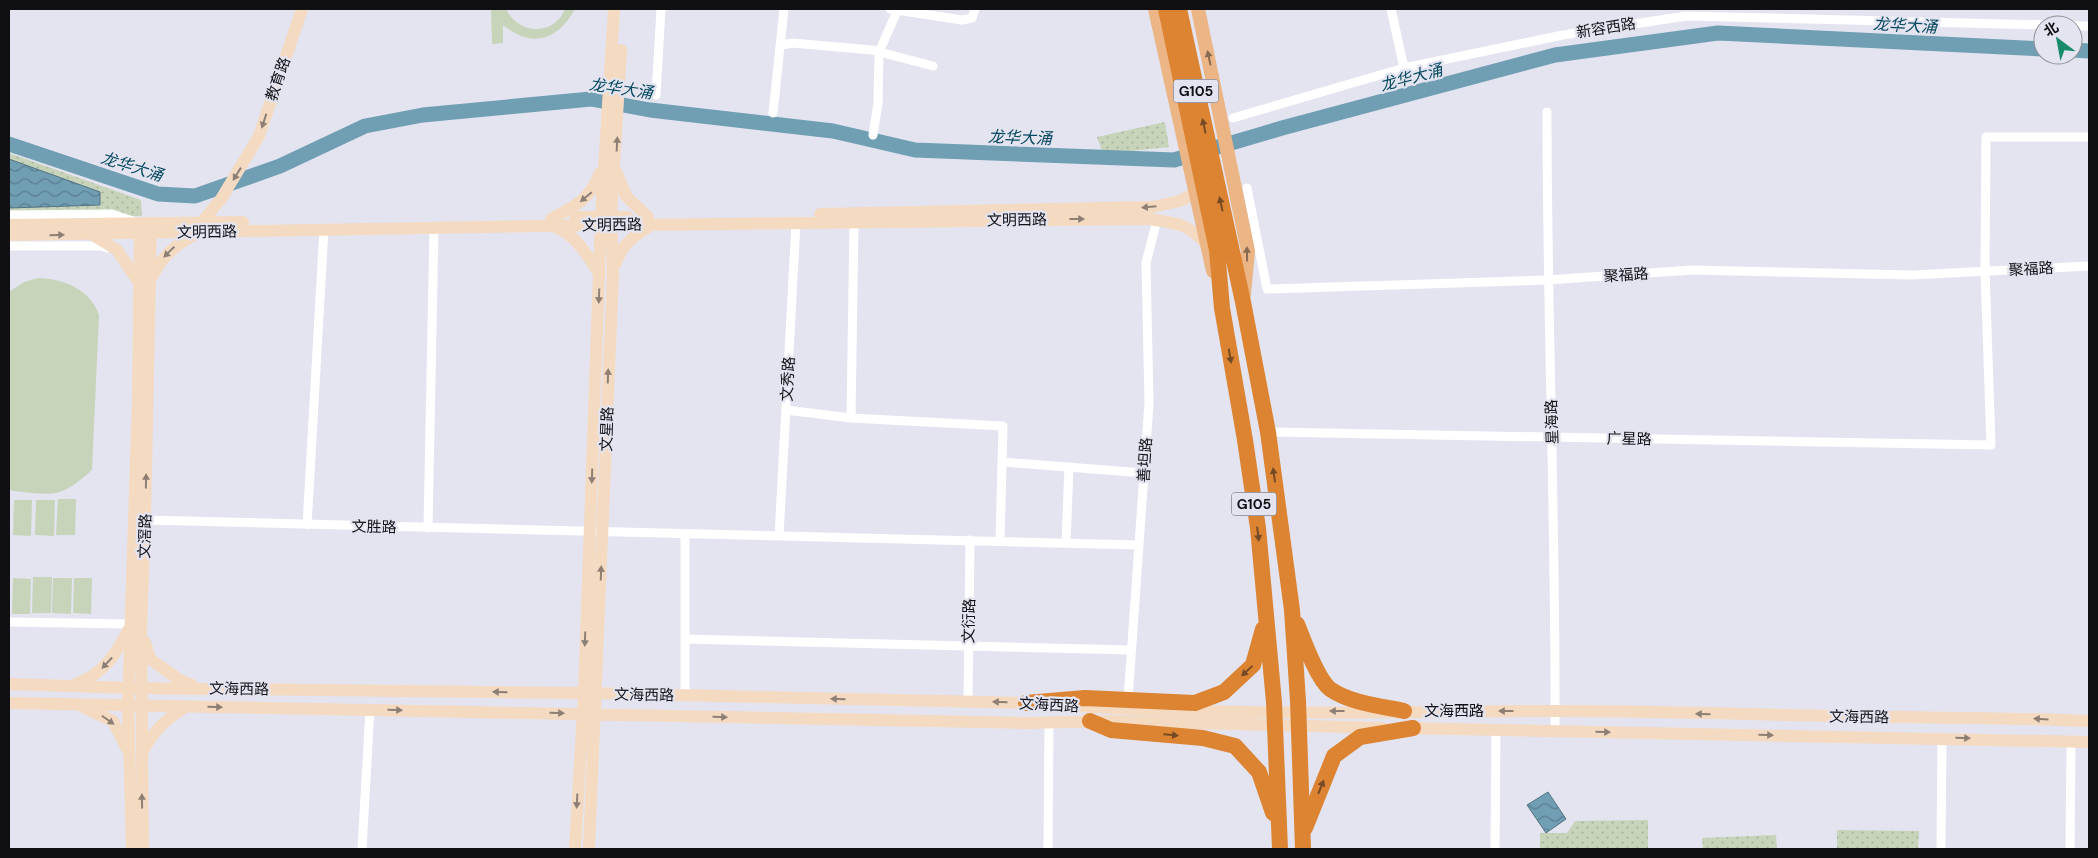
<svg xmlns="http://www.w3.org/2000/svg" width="2098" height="858" viewBox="0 0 2098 858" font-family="'DM Sans','Noto Sans SC',sans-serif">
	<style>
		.green { fill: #c7d4ba }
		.park { fill: url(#park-dots) }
		.water { fill: url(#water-waves); stroke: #537383 }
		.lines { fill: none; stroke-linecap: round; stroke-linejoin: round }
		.river { stroke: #709eb3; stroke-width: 15 }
		.street { stroke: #fff; stroke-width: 9 }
		.secondary { stroke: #f5dac2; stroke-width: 12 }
		.primary { stroke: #ebb585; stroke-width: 14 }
		.highway { stroke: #dd8433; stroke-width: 16 }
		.oneway { fill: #886b52 }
		.oneway2 { fill: #8e7f74 }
		.oneway3 { fill: #764a24 }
		.labels { text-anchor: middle; stroke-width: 4.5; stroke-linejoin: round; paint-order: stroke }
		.shield { fill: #e3e4f0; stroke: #4f5056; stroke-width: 1 }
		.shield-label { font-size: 14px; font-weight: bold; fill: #101014 }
		.street-label { font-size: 15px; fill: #101014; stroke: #e3e4f0 }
		.water-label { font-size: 16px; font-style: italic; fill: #05485f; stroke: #e3e4f0 }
	</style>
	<defs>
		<pattern id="park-dots" width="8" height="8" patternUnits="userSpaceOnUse" patternTransform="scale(1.25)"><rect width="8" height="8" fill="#c7d4ba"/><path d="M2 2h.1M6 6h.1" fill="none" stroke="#aab59f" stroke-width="1.8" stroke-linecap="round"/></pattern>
		<pattern id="water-waves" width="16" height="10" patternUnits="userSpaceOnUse" patternTransform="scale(1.25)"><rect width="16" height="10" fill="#709eb3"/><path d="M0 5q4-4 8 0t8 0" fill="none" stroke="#5b7f90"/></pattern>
	</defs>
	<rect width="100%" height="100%" fill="#e3e4f0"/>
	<!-- green -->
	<path class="green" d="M491 9H506C518 34 554 37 565 9H575C558 40 532 49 503 25V43L492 44Z
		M38 278C64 279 90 289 99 315L92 470C59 499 56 495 13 491L9 489V292L24 282Z
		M58 499H76L75 535H56Z
		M14 500H32L31 536 13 535Z
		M36 500H55L54 536 35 535Z
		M33 577H52L51 613H32Z
		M13 578 31 579 30 614H12Z
		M53 578H72L71 614 52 613Z
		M74 578H92L91 614 73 613Z"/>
	<!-- park -->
	<path class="park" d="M1165 122 1169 147 1103 154 1097 137Z
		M9 153 141 200 142 216 9 218Z
		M1648 820V849H1540V833H1567L1575 821Z
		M1837 830 1919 831 1918 849H1837Z
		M1776 835 1777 849H1703L1702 838Z"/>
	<!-- water -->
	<path class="water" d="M9 159 100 192V205L9 208Z
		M1548 792 1566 819 1546 833 1527 805Z"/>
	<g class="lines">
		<!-- river -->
		<path class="river" d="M2073 50 2089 51
			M9 144 158 194 195 196 280 166 365 126 423 115 591 99 650 110 833 131 915 150 1174 160 1282 128 1555 55 1718 33 2043 49"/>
		<!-- street -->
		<path class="street" d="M890 9 962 20 972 18 975 9
			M1391 9 1404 68
			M2073 26H2089
			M782 45 792 43 872 50 933 66
			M656 95 661 9
			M1547 112C1547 319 1556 525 1555 731
			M773 113 784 9
			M1233 118 1404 68 1563 35 1686 16 2048 25
			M873 135 878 103 879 52 898 9
			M1247 188 1267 289 1547 280 1692 270 1912 275 2089 266
			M9 215 112 214 133 221
			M9 246H100L108 248
			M786 410 851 418 1003 426 1000 541
			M851 418 854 222
			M1268 432 1991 445 1985 271 1986 137H2089
			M1002 462 1144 473
			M145 520 1139 545
			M307 525 324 229
			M428 528 434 228
			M779 536 796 223
			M1066 542 1069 467
			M9 622 131 624
			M685 639 1131 650
			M685 695V534
			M1128 700 1149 403 1146 263 1157 220
			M968 701 970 540
			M362 849 370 709
			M1048 849 1049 723
			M1495 849 1496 730
			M1941 849 1942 738
			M2070 849 2071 742"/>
		<!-- secondary -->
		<path class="secondary" d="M617 173 626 196 648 217
			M820 214 1152 207 1180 201 1195 193
			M575 217H628
			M551 219C577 205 589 200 600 173
			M201 223 221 199 259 136 302 9
			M9 225 243 222
			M555 227C576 234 589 258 600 275
			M9 235 544 226 1149 219C1179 224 1186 222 1207 245
			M93 235 117 250 140 284
			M616 263C622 244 634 236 651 225
			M152 277C164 254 174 246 197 233
			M145 642 150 659 181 681 192 685
			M9 684 129 688 584 693 1034 703
			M75 684C102 676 117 653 129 629
			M9 703 1025 723 1114 721 1383 728
			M1063 705C1219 716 1376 712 1533 711 1634 710 1735 714 1837 716 1921 718 2005 717 2089 721
			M83 707 113 721 127 749
			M1403 728 2089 742
			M142 753C153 731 165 720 185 707
			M132 849 128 705 138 398 140 226
			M143 849 141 628 145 520 151 224
			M575 849 584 693 601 216 614 9
			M589 849 613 275 611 216 621 50"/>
		<!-- primary -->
		<path class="primary" d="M1155 9 1213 271
			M1198 9 1248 251 1244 294"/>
		<!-- highway -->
		<path class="highway" d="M1166 9 1217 250 1222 308 1245 440 1258 528 1274 702 1280 849
			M1179 9 1243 302 1268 432 1292 610 1298 701 1303 849
			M1297 624C1303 639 1317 679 1330 689 1350 703 1380 706 1404 711
			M1026 703 1085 698 1195 703 1224 692 1253 665 1263 629
			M1090 721 1111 730 1203 738 1235 746 1259 772 1273 813
			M1305 828 1334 756 1360 737 1413 728"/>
	</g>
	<!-- one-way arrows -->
	<defs><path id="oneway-solid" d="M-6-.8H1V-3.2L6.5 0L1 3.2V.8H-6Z" transform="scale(1.25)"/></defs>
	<g class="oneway">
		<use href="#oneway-solid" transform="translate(1209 58) rotate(-102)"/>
		<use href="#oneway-solid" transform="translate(1247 254) rotate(-91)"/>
	</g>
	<g class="oneway2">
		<use href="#oneway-solid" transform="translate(264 121) rotate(108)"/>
		<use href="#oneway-solid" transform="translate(617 144) rotate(-87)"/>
		<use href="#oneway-solid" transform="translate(237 174) rotate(122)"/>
		<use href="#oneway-solid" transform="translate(586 197) rotate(140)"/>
		<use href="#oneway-solid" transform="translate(1149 207) rotate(175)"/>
		<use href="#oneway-solid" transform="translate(1077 219)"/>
		<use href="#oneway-solid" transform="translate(57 235) rotate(-1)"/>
		<use href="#oneway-solid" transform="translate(169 252) rotate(135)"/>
		<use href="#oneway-solid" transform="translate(599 296) rotate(92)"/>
		<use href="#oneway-solid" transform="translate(608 376) rotate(-88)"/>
		<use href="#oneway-solid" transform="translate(592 476) rotate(92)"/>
		<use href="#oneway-solid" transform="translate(146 481) rotate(-89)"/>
		<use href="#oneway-solid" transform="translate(601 573) rotate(-88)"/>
		<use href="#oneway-solid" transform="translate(585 639) rotate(92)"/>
		<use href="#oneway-solid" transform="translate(107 663) rotate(133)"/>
		<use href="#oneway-solid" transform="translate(500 692) rotate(-179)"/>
		<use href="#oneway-solid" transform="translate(838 699) rotate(-179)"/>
		<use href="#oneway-solid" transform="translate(1000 702) rotate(-179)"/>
		<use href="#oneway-solid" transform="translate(215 707) rotate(1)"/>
		<use href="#oneway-solid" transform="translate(395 710) rotate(1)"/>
		<use href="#oneway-solid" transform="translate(1337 711) rotate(-180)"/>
		<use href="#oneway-solid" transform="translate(1506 711) rotate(180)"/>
		<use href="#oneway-solid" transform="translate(557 713) rotate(1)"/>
		<use href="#oneway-solid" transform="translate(1703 714) rotate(-179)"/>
		<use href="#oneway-solid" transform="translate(720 717) rotate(1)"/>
		<use href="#oneway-solid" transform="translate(2041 719) rotate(-177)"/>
		<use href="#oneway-solid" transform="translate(108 720) rotate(35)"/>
		<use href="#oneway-solid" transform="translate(1603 732) rotate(1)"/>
		<use href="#oneway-solid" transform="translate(1766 735) rotate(1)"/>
		<use href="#oneway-solid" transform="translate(1963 738) rotate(2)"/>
		<use href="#oneway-solid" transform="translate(142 801) rotate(-91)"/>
		<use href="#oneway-solid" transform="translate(577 801) rotate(93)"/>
	</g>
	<g class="oneway3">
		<use href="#oneway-solid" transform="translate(1204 126) rotate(-102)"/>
		<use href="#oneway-solid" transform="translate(1221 204) rotate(-102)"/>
		<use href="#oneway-solid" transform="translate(1230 356) rotate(80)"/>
		<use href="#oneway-solid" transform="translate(1274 475) rotate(-98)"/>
		<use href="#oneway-solid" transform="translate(1258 534) rotate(83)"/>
		<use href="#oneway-solid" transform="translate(1247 671) rotate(137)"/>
		<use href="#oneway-solid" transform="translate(1171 735) rotate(5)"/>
		<use href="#oneway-solid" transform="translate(1321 787) rotate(-68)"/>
	</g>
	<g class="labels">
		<!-- shield labels -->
		<g class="shield">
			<rect x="1173.5" y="79.5" width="45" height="23" rx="4"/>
			<rect x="1231.5" y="492.5" width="45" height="23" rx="4"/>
		</g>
		<g class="shield-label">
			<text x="1196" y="96">G105</text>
			<text x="1254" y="509">G105</text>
		</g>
		<!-- street labels -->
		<g class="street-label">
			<text transform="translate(1606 28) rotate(-9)" y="5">新容西路</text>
			<text transform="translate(278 79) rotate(-71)" y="5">教育路</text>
			<text transform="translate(1017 220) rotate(-1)" y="5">文明西路</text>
			<text transform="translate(612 225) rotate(-1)" y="5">文明西路</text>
			<text transform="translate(207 232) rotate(-1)" y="5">文明西路</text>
			<text transform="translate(2031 269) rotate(-3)" y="5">聚福路</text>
			<text transform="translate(1626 275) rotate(-4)" y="5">聚福路</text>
			<text transform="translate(788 379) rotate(-87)" y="5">文秀路</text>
			<text transform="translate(1552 422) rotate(-92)" y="5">星海路</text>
			<text transform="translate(607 429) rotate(-88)" y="5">文星路</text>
			<text transform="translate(1629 439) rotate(1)" y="5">广星路</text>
			<text transform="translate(1145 460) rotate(-86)" y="5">善坦路</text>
			<text transform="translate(374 527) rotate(1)" y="5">文胜路</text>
			<text transform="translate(145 536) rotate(-88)" y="5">文滘路</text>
			<text transform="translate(969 621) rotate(-89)" y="5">文衍路</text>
			<text transform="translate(239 689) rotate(1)" y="5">文海西路</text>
			<text transform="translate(644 695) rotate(1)" y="5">文海西路</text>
			<text transform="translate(1049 705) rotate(3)" y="5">文海西路</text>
			<text x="1454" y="716">文海西路</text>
			<text transform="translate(1859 717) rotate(1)" y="5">文海西路</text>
		</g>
		<!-- water labels -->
		<g class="water-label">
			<text transform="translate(1905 25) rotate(3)" y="6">龙华大涌</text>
			<text transform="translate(1411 77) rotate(-15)" y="6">龙华大涌</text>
			<text transform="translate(621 88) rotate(8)" y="6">龙华大涌</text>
			<text transform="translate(1020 137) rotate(2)" y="6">龙华大涌</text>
			<text transform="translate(132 166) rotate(17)" y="6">龙华大涌</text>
		</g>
	</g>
	<!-- border -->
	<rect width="2098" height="858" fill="none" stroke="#101014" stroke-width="20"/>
	<!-- north arrow -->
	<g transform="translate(2058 40) rotate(328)"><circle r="24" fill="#e3e4f0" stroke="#8f8f98"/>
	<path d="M0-4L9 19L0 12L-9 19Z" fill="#198b6b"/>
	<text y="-8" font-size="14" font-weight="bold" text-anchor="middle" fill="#101014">北</text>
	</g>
</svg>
